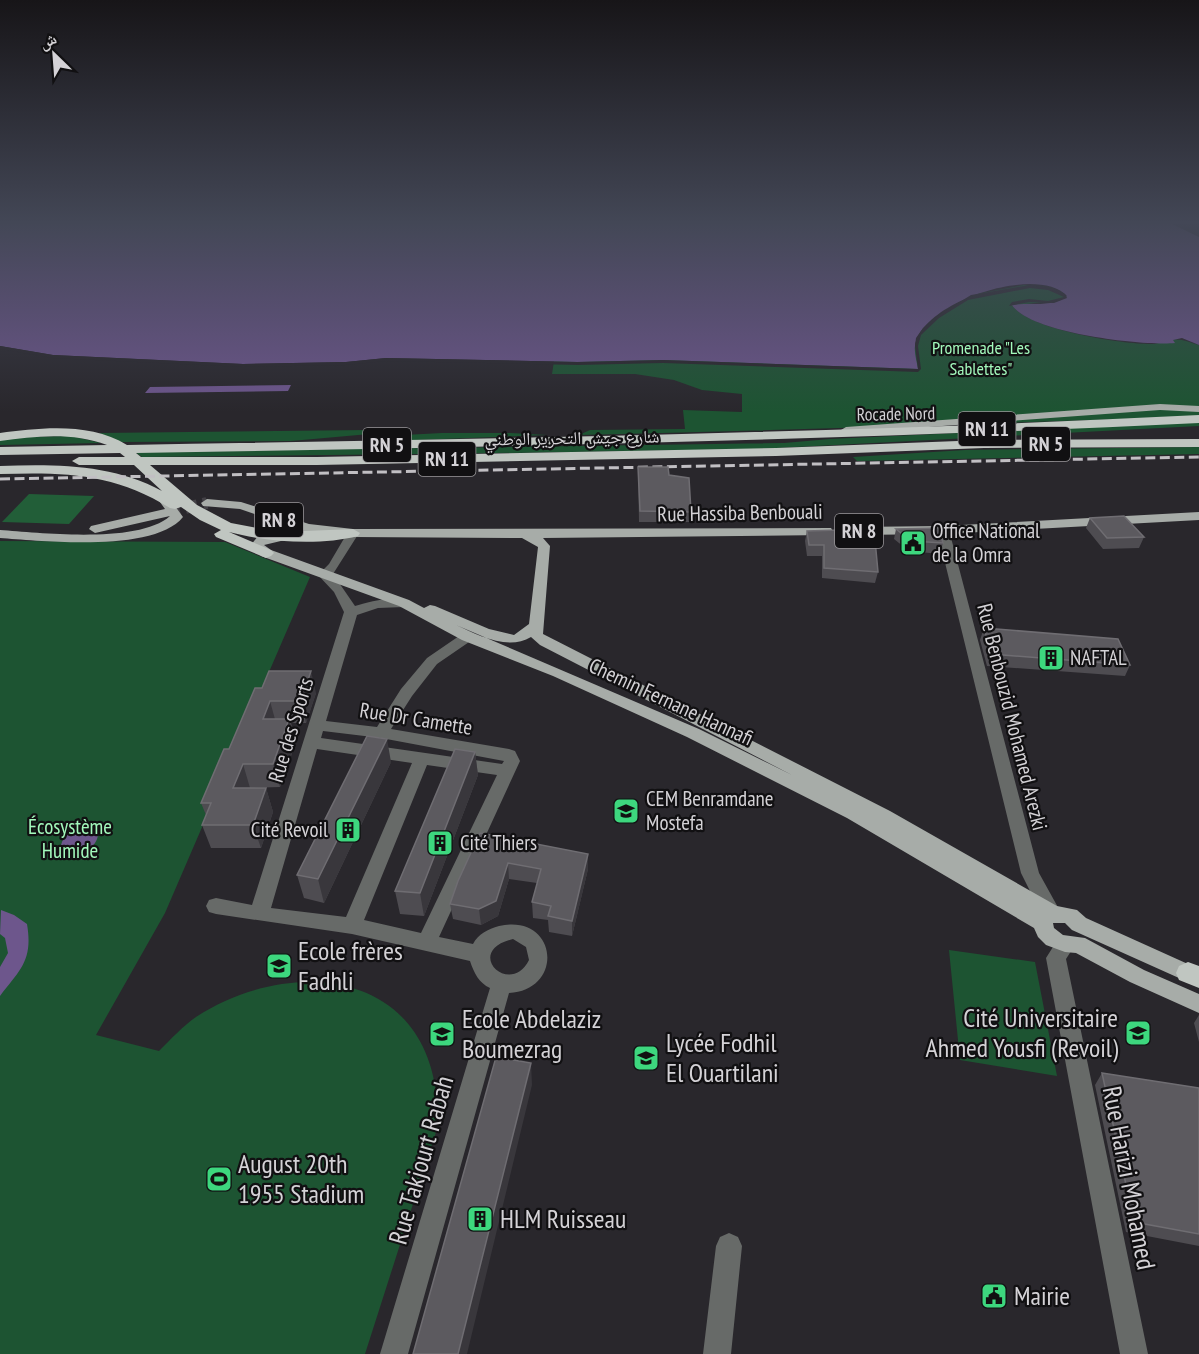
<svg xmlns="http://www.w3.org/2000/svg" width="1199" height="1354" viewBox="0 0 1199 1354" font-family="'PT Sans Narrow','Noto Naskh Arabic',sans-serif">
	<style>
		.green { fill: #1d5432 }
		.forest { fill: #225e38 }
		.water { fill: #6d568c }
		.pier { fill: #29272c }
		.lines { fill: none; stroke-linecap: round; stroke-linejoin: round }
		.major-tunnel { stroke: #434146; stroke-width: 12; stroke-dasharray: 12 6; stroke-linecap: butt }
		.minor { fill: #676a68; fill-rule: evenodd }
		.major { fill: #a7aca8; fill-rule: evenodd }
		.highway { fill: #c0c6c1; fill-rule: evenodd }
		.rail { stroke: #c1bfc3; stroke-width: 3; stroke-dasharray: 10 4.5; stroke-linecap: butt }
		.wall { fill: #4e4c51 }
		.shaded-wall { fill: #39373c }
		.building { fill: #5c5a5f; stroke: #6f6d72; stroke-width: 1.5 }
		.labels { text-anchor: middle; stroke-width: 4.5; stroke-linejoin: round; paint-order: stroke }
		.far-park-label { font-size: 18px; fill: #a3f9bc; stroke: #111012 }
		.far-street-label { font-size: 18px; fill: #d4d2d6; stroke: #111012 }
		.shield { fill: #111012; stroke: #9a989b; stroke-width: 1.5 }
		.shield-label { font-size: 20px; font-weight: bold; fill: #d4d2d6 }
		.street-label { font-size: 21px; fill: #d4d2d6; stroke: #111012 }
		.poi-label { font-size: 21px; fill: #d4d2d6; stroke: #111012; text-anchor: start }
		.park-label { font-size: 21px; fill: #a3f9bc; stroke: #111012 }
		.near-poi-label { font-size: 26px; fill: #d4d2d6; stroke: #111012; text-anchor: start }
		.near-street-label { font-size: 26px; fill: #d4d2d6; stroke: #111012 }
	</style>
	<rect width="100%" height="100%" fill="#29272c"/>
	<!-- green -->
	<path class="green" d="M1024 285 1062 292 1066 299 1013 306C1029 330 1125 345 1154 344 1160 343 1166 340 1172 340 1180 338 1191 343 1199 345V416C992 424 786 430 579 435L590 430 685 429 683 410 742 412V394L702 390 674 380 635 374H552L554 361 915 346 923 328 971 295Z
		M1199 422V426L757 449 438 454 441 448 784 443 830 439Z
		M367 430 392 432 291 441 122 442 99 433Z
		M442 433H511L547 435 388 441 404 435Z
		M71 436 101 443 0 445V440L21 437Z
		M1199 447V454L857 461 853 457 965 450Z
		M431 448 432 451 426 454 142 457 135 452Z
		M0 541 225 542 310 577 165 913 96 1035 159 1051C171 1039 183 1026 196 1017 290 956 427 969 437 1102L445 1104 365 1354H0Z
		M949 950 1035 962 1057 1076 960 1060Z"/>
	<!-- forest -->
	<path class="forest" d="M29 494 94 496 69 524 2 522Z"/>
	<!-- water -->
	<path class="water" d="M0 222H1168L1199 237V345L1182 338 1173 340 1175 343C1143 346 1030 333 1012 305 1030 302 1052 308 1067 296 1037 264 921 302 915 346 914 353 917 362 918 369L663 360 578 362 386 358 346 362 243 364 53 355 0 346Z
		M291 385 288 391 145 393 150 387Z
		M87 827 98 832C99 848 79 857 65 852L61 845C64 833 75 828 87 827Z
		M1 910 14 915 27 924C33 960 21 969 0 996V967L8 953 5 938 0 934Z"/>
	<!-- pier -->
	<path class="pier" d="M1030 285 1056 289 1065 294 1067 298 1054 303 1029 302 1009 306 1012 302 1029 299 1048 301 1064 297 1048 290 1030 288 968 300 939 318 921 335 918 346 921 369 918 372 663 363 578 365 386 361 346 365 243 367 53 358 0 349V346L53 355 243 364 346 362 386 358 577 362 663 360 918 369 915 346 916 338 923 328 937 316 971 295Z"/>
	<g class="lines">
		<!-- major-tunnel -->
		<path class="major-tunnel" d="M168 512 207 503"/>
		<!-- minor -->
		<path class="minor" d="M943 526 949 530 1039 873 1060 911 1057 917 1050 919 1043 917 1021 873 937 530Z
			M353 529 359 533 333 574 355 606C368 602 400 593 411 603L404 607 378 608 357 615 326 721 377 727 401 689 427 658 462 634H472L474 637 472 640 437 664 412 696 391 729 509 749 515 751 520 761 439 937 473 944C478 934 488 929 499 926 558 913 565 990 509 993L408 1354H380L490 988C479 983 474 973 470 961L352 934 216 914 209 912 206 906 209 900 216 898 252 905 344 612 334 592 318 575 329 564 349 530ZM323 731 381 738 504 761 502 764 321 738ZM317 749 412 763 346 917 271 908ZM427 765 497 775 421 933 364 920ZM513 939 526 947 529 960C510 998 462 951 513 939Z
			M1065 937 1072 939 1075 945 1066 959 1148 1354H1120L1046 958 1058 939Z
			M729 1233 738 1237 742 1246 731 1354H703L716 1246 720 1237Z"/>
		<!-- major -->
		<path class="major" d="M1160 404 1199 406V412L1160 410 846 433 841 430 846 427Z
			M163 494 167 495 183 517C154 553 43 541 0 538V530C41 533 139 544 170 516L95 533 89 529 91 526 165 509 157 498Z
			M207 499 241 502 309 524 353 529 831 528 833 531 831 534 827 535 543 538 550 546 543 634 890 811 1057 906 1077 910 1086 918 1199 969V987L1072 930 1065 923H1053L1054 928 1063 935 1085 938 1144 970 1199 994V1013L1130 982 1076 953 1065 952 1046 945 1038 937 1034 928 847 818 687 737 553 676 462 640 399 606 261 556 251 545 258 536 285 534 287 537 285 540 264 545 271 550 409 600 424 608 430 605 435 606 489 629 514 635 529 624 538 547 522 538 353 537 307 532 240 509 203 506 201 503ZM456 625C478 635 508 651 531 637L540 645 792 775 699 729Z
			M1199 512V520L943 534 854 535 848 531 854 527 943 526Z"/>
		<!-- highway -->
		<path class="highway" d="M1199 415V423C845 440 490 447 136 453L141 457H317L776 448 984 440 1199 439V447L984 448 776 456 317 465H150L197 505 231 523 262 529 305 531 353 529 360 533 358 536C320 546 266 542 229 532L271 550 274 553 271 556 266 558 216 537 214 534 221 530 200 520 181 507 175 509 170 508C114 473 64 472 0 474V466C55 464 113 464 162 491L134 465H79L72 461 79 457H125L120 453 0 455V447L107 445C73 432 35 436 0 441V433C40 428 90 422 127 445 484 439 842 433 1199 415Z
			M1188 962 1199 966V988L1179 980 1176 973 1179 966Z"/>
		<!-- rail -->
		<path class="rail" d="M0 479 1199 457"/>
	</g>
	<!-- wall -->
	<path class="wall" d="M638 467 669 475 691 512 690 522H639Z
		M1090 518 1144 537 1139 548 1103 549 1086 528Z
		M896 529 943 543 940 554 909 551 894 539Z
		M807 531 878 572 875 583 822 578V556H807L805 541Z
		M984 628 1130 665 1125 676 987 666 980 640Z
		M255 688 316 693 306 723H291L296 742 280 787 250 788H266L273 812 261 848H211L202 825 206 815 201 803 229 749Z
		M475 752 478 775 424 916 400 914 395 891Z
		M391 762 324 903 304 898 297 875Z
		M480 833 588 869 572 936 549 932 548 920 533 918 532 902 537 883 509 879 498 916 481 925 453 919 450 904Z
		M1199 1015V1042L1194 1023Z
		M1102 1073 1199 1088V1246L1126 1232 1095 1085Z"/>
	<!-- shaded-wall -->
	<path class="shaded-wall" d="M311 671 316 693 306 723 301 701Z
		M270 701 276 723 263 719Z
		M289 719 296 742 280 787 273 764Z
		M387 739 391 762 324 903 318 879Z
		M475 752 478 775 424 916 420 893Z
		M243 764 250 788 241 812 233 788Z
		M266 788 273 812 261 848 253 825Z
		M588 854V869L572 936V921Z
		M508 863 509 879 498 916 481 925 479 909Z
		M531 1063 532 1085 467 1354H458Z"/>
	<!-- building -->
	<path class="building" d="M638 467H668L669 475 689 478 691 512 640 511Z
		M1124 516 1144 537 1107 538 1090 518Z
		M939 528 943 543 911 541 896 529Z
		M874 529 878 572 824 568V545H809L807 531Z
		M984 628 1118 639 1130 665 991 654Z
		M269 671H311L301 701H270L263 719H289L273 764H243L233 788H266L253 825H202L211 803H201L224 749H229L255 688H262Z
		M367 736 387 739 318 879 297 875Z
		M455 749 475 752 420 893 395 891Z
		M480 833 588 854 572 921 548 916 551 906 532 902 541 869 508 863 496 901 479 909 450 904 458 881Z
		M496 1057 531 1063 458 1354H413Z
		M1102 1073 1199 1088V1234L1134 1222Z"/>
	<!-- sky -->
	<linearGradient id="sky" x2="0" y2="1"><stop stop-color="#171518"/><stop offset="0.54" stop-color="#434756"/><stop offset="1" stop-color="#434756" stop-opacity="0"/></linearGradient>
	<rect width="1199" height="412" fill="url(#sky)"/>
	<!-- icons -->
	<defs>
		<g id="civic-square" transform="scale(1.35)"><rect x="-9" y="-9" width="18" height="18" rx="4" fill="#3dd77e" stroke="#111012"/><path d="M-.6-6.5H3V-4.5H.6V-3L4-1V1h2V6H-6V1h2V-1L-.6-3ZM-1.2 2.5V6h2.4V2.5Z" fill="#111"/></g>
		<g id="building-square" transform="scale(1.35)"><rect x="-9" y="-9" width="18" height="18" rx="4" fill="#3dd77e" stroke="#111012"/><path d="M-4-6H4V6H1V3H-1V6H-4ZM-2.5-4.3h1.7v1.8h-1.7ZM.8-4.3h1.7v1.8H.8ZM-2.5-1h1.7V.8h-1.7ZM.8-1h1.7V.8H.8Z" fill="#111"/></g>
		<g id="school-square" transform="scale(1.35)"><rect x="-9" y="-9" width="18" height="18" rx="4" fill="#3dd77e" stroke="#111012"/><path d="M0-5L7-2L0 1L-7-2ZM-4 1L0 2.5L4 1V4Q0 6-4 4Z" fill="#111"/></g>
		<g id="university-square" transform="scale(1.35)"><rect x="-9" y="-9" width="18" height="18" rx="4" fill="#3dd77e" stroke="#111012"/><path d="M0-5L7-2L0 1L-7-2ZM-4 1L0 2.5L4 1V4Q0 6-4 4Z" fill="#111"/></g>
		<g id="stadium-square" transform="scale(1.35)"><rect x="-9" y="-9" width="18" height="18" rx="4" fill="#3dd77e" stroke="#111012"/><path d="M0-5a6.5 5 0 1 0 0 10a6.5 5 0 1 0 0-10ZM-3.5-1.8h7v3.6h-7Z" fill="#111"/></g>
	</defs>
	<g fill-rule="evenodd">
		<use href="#civic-square" x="913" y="543"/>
		<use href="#building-square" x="1051" y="658"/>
		<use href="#school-square" x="626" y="811"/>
		<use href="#building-square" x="348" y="830"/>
		<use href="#building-square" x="440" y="843"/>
		<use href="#school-square" x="279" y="966"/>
		<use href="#university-square" x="1138" y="1033"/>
		<use href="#school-square" x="442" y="1034"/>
		<use href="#school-square" x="646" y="1058"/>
		<use href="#stadium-square" x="219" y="1179"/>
		<use href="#building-square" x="480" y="1219"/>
		<use href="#civic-square" x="994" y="1296"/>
	</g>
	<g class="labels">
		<!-- far-park labels -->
		<g class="far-park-label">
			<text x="981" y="354">Promenade "Les<tspan x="981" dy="21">Sablettes"</tspan></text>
		</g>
		<!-- far-street labels -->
		<g class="far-street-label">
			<text transform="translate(896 414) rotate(-1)" y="6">Rocade Nord</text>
			<text transform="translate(572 438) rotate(-1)" y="6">شارع جيش التحرير الوطني</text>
		</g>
		<!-- shield labels -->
		<g class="shield">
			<rect x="958.5" y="412" width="57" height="34" rx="4.5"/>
			<rect x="1022" y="427" width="48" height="34" rx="4.5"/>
			<rect x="363" y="428" width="48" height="34" rx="4.5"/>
			<rect x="418.5" y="442" width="57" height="34" rx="4.5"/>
			<rect x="255" y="503" width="48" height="34" rx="4.5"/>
			<rect x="835" y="514" width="48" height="34" rx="4.5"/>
		</g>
		<g class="shield-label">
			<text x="987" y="436">RN 11</text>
			<text x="1046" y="451">RN 5</text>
			<text x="387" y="452">RN 5</text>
			<text x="447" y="466">RN 11</text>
			<text x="279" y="527">RN 8</text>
			<text x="859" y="538">RN 8</text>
		</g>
		<!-- street labels -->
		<g class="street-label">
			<text transform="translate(740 513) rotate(-1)" y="7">Rue Hassiba Benbouali</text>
			<text transform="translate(671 702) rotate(25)" y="7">Chemin Fernane Hannafi</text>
			<text transform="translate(1012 717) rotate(76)" y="7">Rue Benbouzid Mohamed Arezki</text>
			<text transform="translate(416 719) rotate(9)" y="7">Rue Dr Camette</text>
			<text transform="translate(291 730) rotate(-73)" y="7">Rue des Sports</text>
		</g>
		<!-- poi labels -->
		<g class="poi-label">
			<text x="932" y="538">Office National<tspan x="932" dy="24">de la Omra</tspan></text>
			<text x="1070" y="665">NAFTAL</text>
			<text x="646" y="806">CEM Benramdane<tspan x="646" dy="24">Mostefa</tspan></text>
			<text x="328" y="837" text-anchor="end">Cité Revoil</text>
			<text x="460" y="850">Cité Thiers</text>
		</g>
		<!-- park labels -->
		<g class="park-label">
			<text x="70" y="834">Écosystème<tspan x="70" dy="24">Humide</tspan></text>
		</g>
		<!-- near-poi labels -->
		<g class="near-poi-label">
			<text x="298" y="960">Ecole frères<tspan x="298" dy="30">Fadhli</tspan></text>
			<text x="1118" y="1027" text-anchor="end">Cité Universitaire<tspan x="1118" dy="30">Ahmed Yousfi (Revoil)</tspan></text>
			<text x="462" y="1028">Ecole Abdelaziz<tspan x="462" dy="30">Boumezrag</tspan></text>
			<text x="666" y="1052">Lycée Fodhil<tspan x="666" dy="30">El Ouartilani</tspan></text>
			<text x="238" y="1173">August 20th<tspan x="238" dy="30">1955 Stadium</tspan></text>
			<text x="500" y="1228">HLM Ruisseau</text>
			<text x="1014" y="1305">Mairie</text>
		</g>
		<!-- near-street labels -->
		<g class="near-street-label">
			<text transform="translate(421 1160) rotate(-74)" y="9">Rue Takjourt Rabah</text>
			<text transform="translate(1129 1178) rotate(79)" y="9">Rue Harizi Mohamed</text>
		</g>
	</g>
	<!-- north arrow -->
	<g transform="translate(54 54) rotate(335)" stroke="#111012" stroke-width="4.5" paint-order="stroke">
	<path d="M0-4.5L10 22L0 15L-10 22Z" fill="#d4d2d6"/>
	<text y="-9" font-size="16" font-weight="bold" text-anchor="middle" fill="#d4d2d6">ش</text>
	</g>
</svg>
